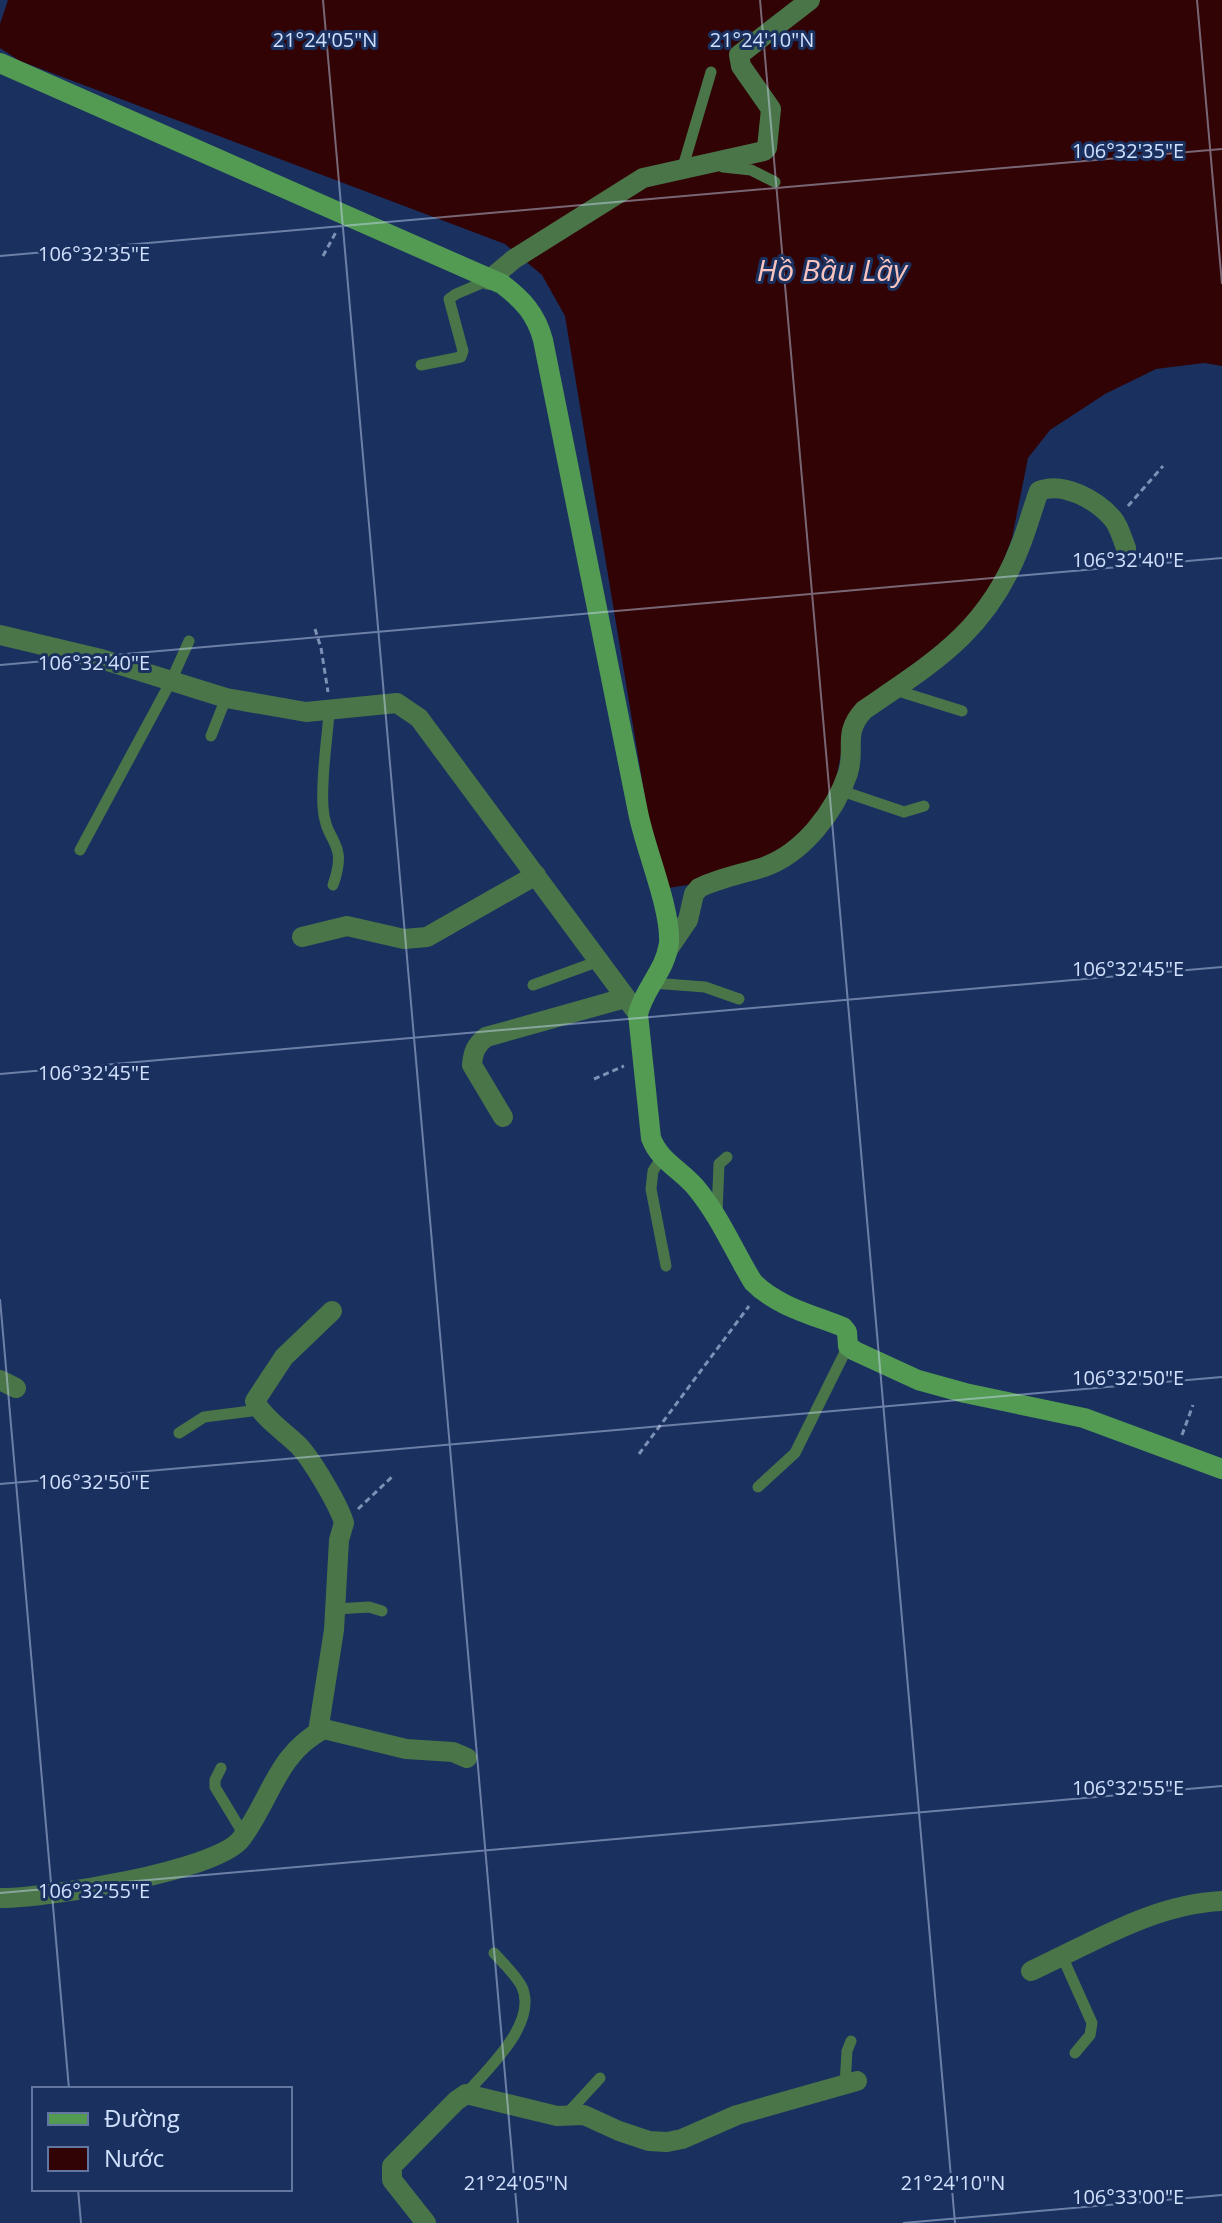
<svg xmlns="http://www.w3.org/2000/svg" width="1222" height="2223" viewBox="0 0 1222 2223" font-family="'Open Sans',sans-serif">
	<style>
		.water { fill: #310305 }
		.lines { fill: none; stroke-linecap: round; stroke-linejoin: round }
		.path { stroke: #7d90b5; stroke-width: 3; stroke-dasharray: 6 4; stroke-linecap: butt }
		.lane { stroke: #4a7549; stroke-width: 11 }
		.street { stroke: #4a7549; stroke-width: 20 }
		.secondary { stroke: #539a53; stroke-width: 20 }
		.ticks { fill: none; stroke: #d0e0fe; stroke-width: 2; stroke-opacity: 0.45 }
		.labels { text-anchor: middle; stroke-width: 6; stroke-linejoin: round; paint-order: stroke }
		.water-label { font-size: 30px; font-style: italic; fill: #f9c4bf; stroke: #1a305f }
		.ticks-label { font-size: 20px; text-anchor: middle; fill: #d0e0fe; stroke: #1a305f; stroke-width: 6; stroke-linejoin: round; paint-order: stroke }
	</style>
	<rect width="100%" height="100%" fill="#1a305f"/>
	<!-- water -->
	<path class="water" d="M8 0H1222V366L1204 363 1156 369 1105 394 1050 430 1028 458 1012 538 998 575 965 624 879 695 842 749 834 789 789 851 700 883 668 888 653 846 565 316 542 275 505 244 20 61 0 48V24Z"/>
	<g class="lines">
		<!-- path -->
		<path class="path" d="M323 256 336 232
			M1128 506 1163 466
			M315 629 321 648 328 692
			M594 1079 624 1066
			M1182 1435 1193 1405
			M639 1454 749 1306
			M358 1509 394 1475"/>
		<!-- lane -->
		<path class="lane" d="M723 167 751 170 775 182
			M682 170 711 72
			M421 365 461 357 463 351 449 299 456 294 489 280
			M895 690 962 711
			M329 712C327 743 321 776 323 807 325 844 349 840 333 885
			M211 736 226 698
			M839 790 904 812 924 806
			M80 850 171 681 189 641
			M652 983 705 987 739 999
			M533 985 599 961
			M662 1157 653 1171 651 1189 666 1266
			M717 1213 719 1164 727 1157
			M179 1433 204 1417 259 1410
			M758 1487 795 1453 848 1346
			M336 1609 369 1607 382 1611
			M221 1768 215 1780V1787L244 1835
			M1062 1956 1092 2023 1090 2035 1075 2053
			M845 2085 847 2051 851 2041
			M466 2094C488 2068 538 2024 522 1987 516 1975 503 1963 494 1953
			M566 2115 600 2078"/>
		<!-- street -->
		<path class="street" d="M489 280 514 259 643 178 764 151 767 148 771 109 741 66 739 55 810 0
			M0 635 101 659 226 698 306 712 397 703 419 718 638 1014
			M302 937 347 926 404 939 427 937 536 875
			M667 951 688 920 694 894 699 888C719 878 742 874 764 867 803 853 835 812 848 773 856 747 842 734 864 710 934 662 986 632 1019 549 1027 530 1032 510 1039 491 1063 481 1097 500 1113 519 1119 526 1122 538 1126 548
			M503 1117 472 1065C473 1052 476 1045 486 1037L625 998
			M0 1380 16 1388
			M318 1732 334 1630 339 1540 344 1523C339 1505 312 1460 299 1446 286 1433 262 1417 255 1401L284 1357 332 1311
			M0 1898C43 1899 217 1871 241 1839 271 1800 276 1754 324 1729L406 1749 453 1752 467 1758
			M1031 1971C1092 1943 1153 1904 1222 1901
			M426 2223 392 2180V2166L456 2101 466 2094 557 2116 584 2115 619 2131 649 2141 667 2142 682 2139 737 2115 857 2081"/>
		<!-- secondary -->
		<path class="secondary" d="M0 63 502 284C523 300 536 314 543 340 575 497 606 655 638 812 645 849 671 908 669 943 666 970 644 988 638 1014L651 1138C660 1162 682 1170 697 1189 720 1217 734 1251 753 1282 776 1306 813 1315 843 1327L847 1332 848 1346 855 1351 918 1380 965 1393 1084 1418 1222 1469"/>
	</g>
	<!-- ticks -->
	<path class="ticks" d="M323 0 518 2223M760 0 955 2223M1197 0 1222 284M0 256 1222 149M0 665 1222 558M0 1074 1222 967M0 1299 69 2089M0 1484 1222 1377M0 1893 1222 1786M78 2189 81 2223M903 2223 1222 2195"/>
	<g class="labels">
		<!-- water labels -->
		<g class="water-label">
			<text x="832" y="281">Hồ Bầu Lầy</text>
		</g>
	</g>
	<g class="ticks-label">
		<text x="325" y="47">21°24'05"N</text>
		<text x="762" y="47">21°24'10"N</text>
		<text x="1128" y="158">106°32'35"E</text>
		<text x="94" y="261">106°32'35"E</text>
		<text x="1128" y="567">106°32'40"E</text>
		<text x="94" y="670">106°32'40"E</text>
		<text x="1128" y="976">106°32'45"E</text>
		<text x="94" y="1080">106°32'45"E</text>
		<text x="1128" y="1385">106°32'50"E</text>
		<text x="94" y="1489">106°32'50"E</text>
		<text x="1128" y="1795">106°32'55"E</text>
		<text x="94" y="1898">106°32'55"E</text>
		<text x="516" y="2190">21°24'05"N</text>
		<text x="953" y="2190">21°24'10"N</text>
		<text x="1128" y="2204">106°33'00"E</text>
	</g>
	<!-- legend -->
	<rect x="32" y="2087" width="260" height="104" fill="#1a305f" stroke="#63769f" stroke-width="2"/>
	<rect x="48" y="2113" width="40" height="12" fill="#539a53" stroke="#63769f" stroke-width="2"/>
	<text x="104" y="2127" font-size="24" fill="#d0e0fe">Đường</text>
	<rect x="48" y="2147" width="40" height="24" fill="#310305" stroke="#63769f" stroke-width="2"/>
	<text x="104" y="2167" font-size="24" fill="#d0e0fe">Nước</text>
</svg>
